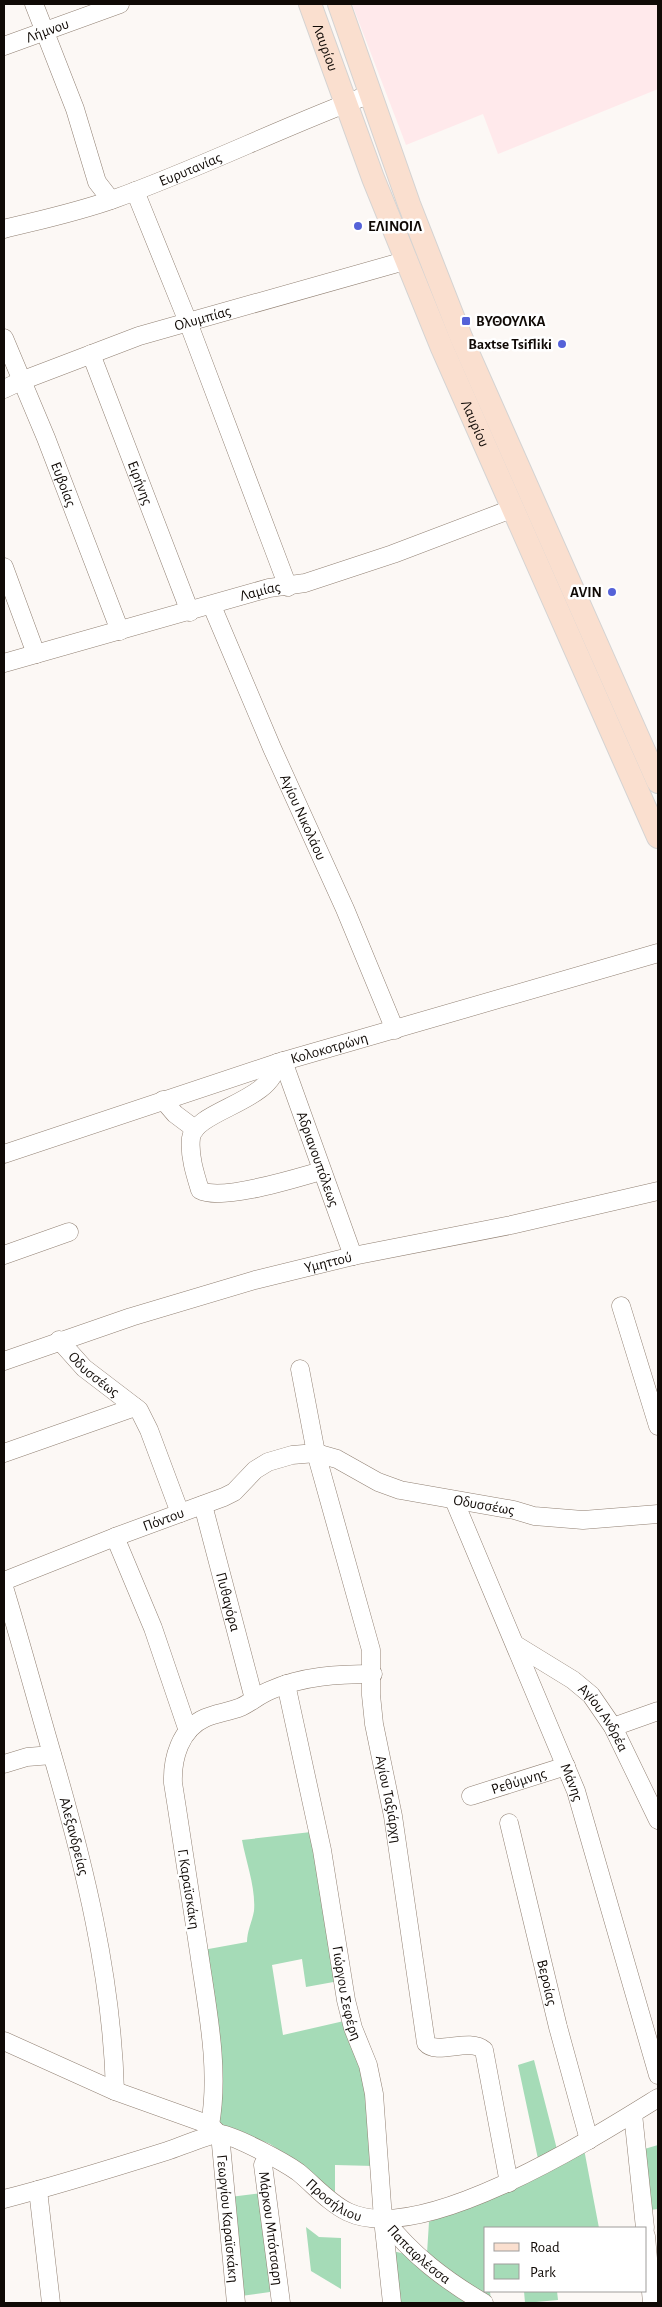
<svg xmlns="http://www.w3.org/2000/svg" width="662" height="2307" viewBox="0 0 662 2307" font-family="'Alegreya Sans',sans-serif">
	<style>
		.industrial { fill: #ffe9eb }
		.green { fill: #a5dbb7 }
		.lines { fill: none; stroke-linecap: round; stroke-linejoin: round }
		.minor-casing { stroke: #918073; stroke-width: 19 }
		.major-casing { stroke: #d4d3d2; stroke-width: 24 }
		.minor { stroke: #fff; stroke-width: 18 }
		.major { stroke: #fadfcf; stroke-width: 22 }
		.poi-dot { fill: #5562d8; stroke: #fff; stroke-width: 2 }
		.labels { text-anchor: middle; stroke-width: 5; stroke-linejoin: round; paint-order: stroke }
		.street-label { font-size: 15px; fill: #100a06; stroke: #fff }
		.poi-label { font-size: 15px; font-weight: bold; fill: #100a06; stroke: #fff; text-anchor: start }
	</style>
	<rect width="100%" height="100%" fill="#fcf8f5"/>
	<!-- industrial -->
	<path class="industrial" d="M352 4H658V89L498 154 483 114 406 145Z"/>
	<!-- green -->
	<path class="green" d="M311 1832 339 1981 306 1987 302 1959 272 1965 283 2035 344 2021 364 2074 374 2166 335 2165V2194L306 2167 270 2144 217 2123 203 1950 247 1942C247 1931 252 1922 254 1911 256 1888 246 1862 242 1840Z
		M534 2060 560 2161 584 2149 599 2228H486V2291H490L491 2303H400L393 2251 409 2255 426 2269 429 2222 541 2173 518 2065Z
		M658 2145V2209L650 2210 641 2150Z
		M263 2193 277 2291 241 2296 230 2197Z
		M306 2227 319 2237 341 2238V2289L311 2271Z
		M524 2291H557L558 2300 525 2303Z"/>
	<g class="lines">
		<!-- minor casing -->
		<g class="minor-casing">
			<g id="minor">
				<path d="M34 4 75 109 97 182 111 200"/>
				<path id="s1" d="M4 46 120 4"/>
				<path d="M135 191 188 322 288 587"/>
				<path id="s2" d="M4 229C40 220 78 212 114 199 201 168 284 126 371 94"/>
				<path id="s3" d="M4 338 46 438 120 631"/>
				<path id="s4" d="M91 354 190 612"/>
				<path id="s5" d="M4 389 21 381 139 336 408 260"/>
				<path d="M4 567 36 654"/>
				<path id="s6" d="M212 606 272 748 345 909 395 1030"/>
				<path id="s7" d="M4 663 269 588 305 583 393 554 514 508"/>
				<path id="s8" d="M283 1061 353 1256"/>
				<path d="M277 1063C273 1102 195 1110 191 1138 189 1155 195 1174 200 1190 221 1202 296 1178 321 1171"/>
				<path d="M163 1100 175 1114 195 1129"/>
				<path id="s9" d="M4 1154 277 1063 658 953"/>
				<path d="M4 1255 69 1232"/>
				<path d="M621 1306 658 1426"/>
				<path id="s10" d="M59 1340 84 1368 139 1410 149 1430 180 1513"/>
				<path id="s11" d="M4 1361 131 1317 255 1280 353 1256 511 1225 658 1191"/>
				<path id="s12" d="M300 1369 316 1453 371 1650V1695L374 1724 393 1816 426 2043C437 2056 469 2037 484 2050L509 2183"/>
				<path d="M4 1453 135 1407"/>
				<path id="s13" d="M454 1500 576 1791 658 2075"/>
				<path id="s14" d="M203 1505 254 1699"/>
				<path d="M115 1537 153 1628 188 1731"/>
				<path id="s15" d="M4 1581 115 1537 224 1497 234 1492 255 1470 268 1462 292 1455 316 1453 337 1459 378 1482 400 1490 514 1510 534 1516 583 1520 658 1514"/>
				<path id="s16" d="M4 1587C21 1643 36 1699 52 1754 84 1864 112 1976 115 2091"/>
				<path id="s17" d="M516 1645 573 1680 591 1695 613 1727 658 1820"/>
				<path id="s18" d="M286 1684 322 1850 346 2000 353 2028 368 2065 374 2094 383 2219 392 2303"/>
				<path d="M613 1727 658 1711"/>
				<path d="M4 1764 27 1757 52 1755"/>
				<path id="s19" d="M471 1796 566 1766"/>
				<path id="s20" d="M509 1823 558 2027 589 2140"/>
				<path d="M4 2041 115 2091 210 2125 217 2132"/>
				<path d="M633 2114 645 2228"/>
				<path d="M210 2125C220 2069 207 2008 199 1952 190 1895 182 1839 173 1783 172 1759 180 1729 205 1718 216 1713 229 1712 241 1707 252 1702 260 1694 271 1690 303 1676 338 1674 373 1674"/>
				<path id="s21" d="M220 2134 236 2303"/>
				<path id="s22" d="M268 2155 263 2165 281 2303"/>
				<path d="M38 2190 51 2303"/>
				<path id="s23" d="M4 2199C59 2185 113 2168 167 2151 177 2148 212 2133 220 2134 236 2136 284 2162 298 2172 314 2185 329 2203 348 2212 422 2247 595 2137 658 2098"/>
				<path id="s24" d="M384 2219C412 2255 445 2280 484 2303"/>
				<path d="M646 2236 652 2303"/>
			</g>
		</g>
		<!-- major casing -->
		<g class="major-casing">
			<g id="major">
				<path id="s25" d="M310 4 373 178 442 348 658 837"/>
				<path d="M339 4 409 204 461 337 658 782"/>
			</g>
		</g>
		<!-- minor -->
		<use href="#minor" class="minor"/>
		<!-- major -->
		<use href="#major" class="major"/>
	</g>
	<!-- markers -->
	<g class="poi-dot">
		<circle cx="358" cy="226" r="5"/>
		<rect x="461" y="316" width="10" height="10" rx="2.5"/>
		<circle cx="562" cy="344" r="5"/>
		<circle cx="612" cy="592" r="5"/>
	</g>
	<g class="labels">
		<!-- street labels -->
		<g class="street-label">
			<text dy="5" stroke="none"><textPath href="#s1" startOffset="46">Λήμνου</textPath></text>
			<text dy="5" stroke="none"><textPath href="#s25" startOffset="46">Λαυρίου</textPath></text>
			<text dy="5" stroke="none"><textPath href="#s2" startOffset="196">Ευρυτανίας</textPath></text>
			<text dy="5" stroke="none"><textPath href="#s5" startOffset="211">Ολυμπίας</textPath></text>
			<text dy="5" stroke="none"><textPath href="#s25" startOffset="451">Λαυρίου</textPath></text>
			<text dy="5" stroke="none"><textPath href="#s4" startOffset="138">Ειρήνης</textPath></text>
			<text dy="5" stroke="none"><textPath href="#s3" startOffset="158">Ευβοίας</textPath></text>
			<text dy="5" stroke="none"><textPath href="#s7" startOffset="266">Λαμίας</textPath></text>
			<text dy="5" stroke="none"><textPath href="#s6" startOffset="230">Αγίου Νικολάου</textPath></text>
			<text dy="5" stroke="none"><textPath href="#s9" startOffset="342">Κολοκοτρώνη</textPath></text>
			<text dy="5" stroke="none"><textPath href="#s8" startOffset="104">Αδριανουπόλεως</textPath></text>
			<text dy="5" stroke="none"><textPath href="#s11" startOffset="339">Υμηττού</textPath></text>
			<text dy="5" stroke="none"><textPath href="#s10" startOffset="49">Οδυσσέως</textPath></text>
			<text dy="5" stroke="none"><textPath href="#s15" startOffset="519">Οδυσσέως</textPath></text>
			<text dy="5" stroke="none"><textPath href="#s15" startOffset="171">Πόντου</textPath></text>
			<text dy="5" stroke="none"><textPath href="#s14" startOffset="100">Πυθαγόρα</textPath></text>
			<text dy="5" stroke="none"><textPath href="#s17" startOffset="116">Αγίου Ανδρέα</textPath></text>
			<text dy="5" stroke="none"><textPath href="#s19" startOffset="50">Ρεθύμνης</textPath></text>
			<text dy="5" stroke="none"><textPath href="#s13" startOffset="306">Μάνης</textPath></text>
			<text dy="5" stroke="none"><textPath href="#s12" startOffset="441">Αγίου Ταξιάρχη</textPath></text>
			<text dy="5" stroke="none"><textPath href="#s16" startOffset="259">Αλεξανδρείας</textPath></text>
			<text transform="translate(189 1889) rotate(81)" y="5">Γ. Καραϊσκάκη</text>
			<text dy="5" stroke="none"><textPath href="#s20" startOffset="164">Βεροίας</textPath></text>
			<text dy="5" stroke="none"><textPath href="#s18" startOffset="315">Γιώργου Σεφέρη</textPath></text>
			<text dy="5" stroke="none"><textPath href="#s23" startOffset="359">Προσήλιου</textPath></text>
			<text dy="5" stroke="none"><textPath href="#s21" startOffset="85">Γεωργίου Καραϊσκάκη</textPath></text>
			<text dy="5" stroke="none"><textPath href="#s22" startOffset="75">Μάρκου Μπότσαρη</textPath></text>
			<text dy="5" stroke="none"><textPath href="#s24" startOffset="50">Παπαφλέσσα</textPath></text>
		</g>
		<!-- poi labels -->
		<g class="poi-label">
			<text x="368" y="231">ΕΛΙΝΟΙΛ</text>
			<text x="476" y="326">ΒΥΘΟΥΛΚΑ</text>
			<text x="552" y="349" text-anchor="end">Baxtse Tsifliki</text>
			<text x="602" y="597" text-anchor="end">AVIN</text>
		</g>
	</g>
	<!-- border -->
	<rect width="662" height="2307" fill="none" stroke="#100a06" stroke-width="10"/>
	<!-- legend -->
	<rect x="484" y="2227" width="162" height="65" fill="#ffffff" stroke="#9f9d9b"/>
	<rect x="494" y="2243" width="25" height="8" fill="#fadfcf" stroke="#9f9d9b"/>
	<text x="530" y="2252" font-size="15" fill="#100a06">Road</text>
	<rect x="494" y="2264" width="25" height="15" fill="#a5dbb7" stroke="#9f9d9b"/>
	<text x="530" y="2277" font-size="15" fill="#100a06">Park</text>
</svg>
